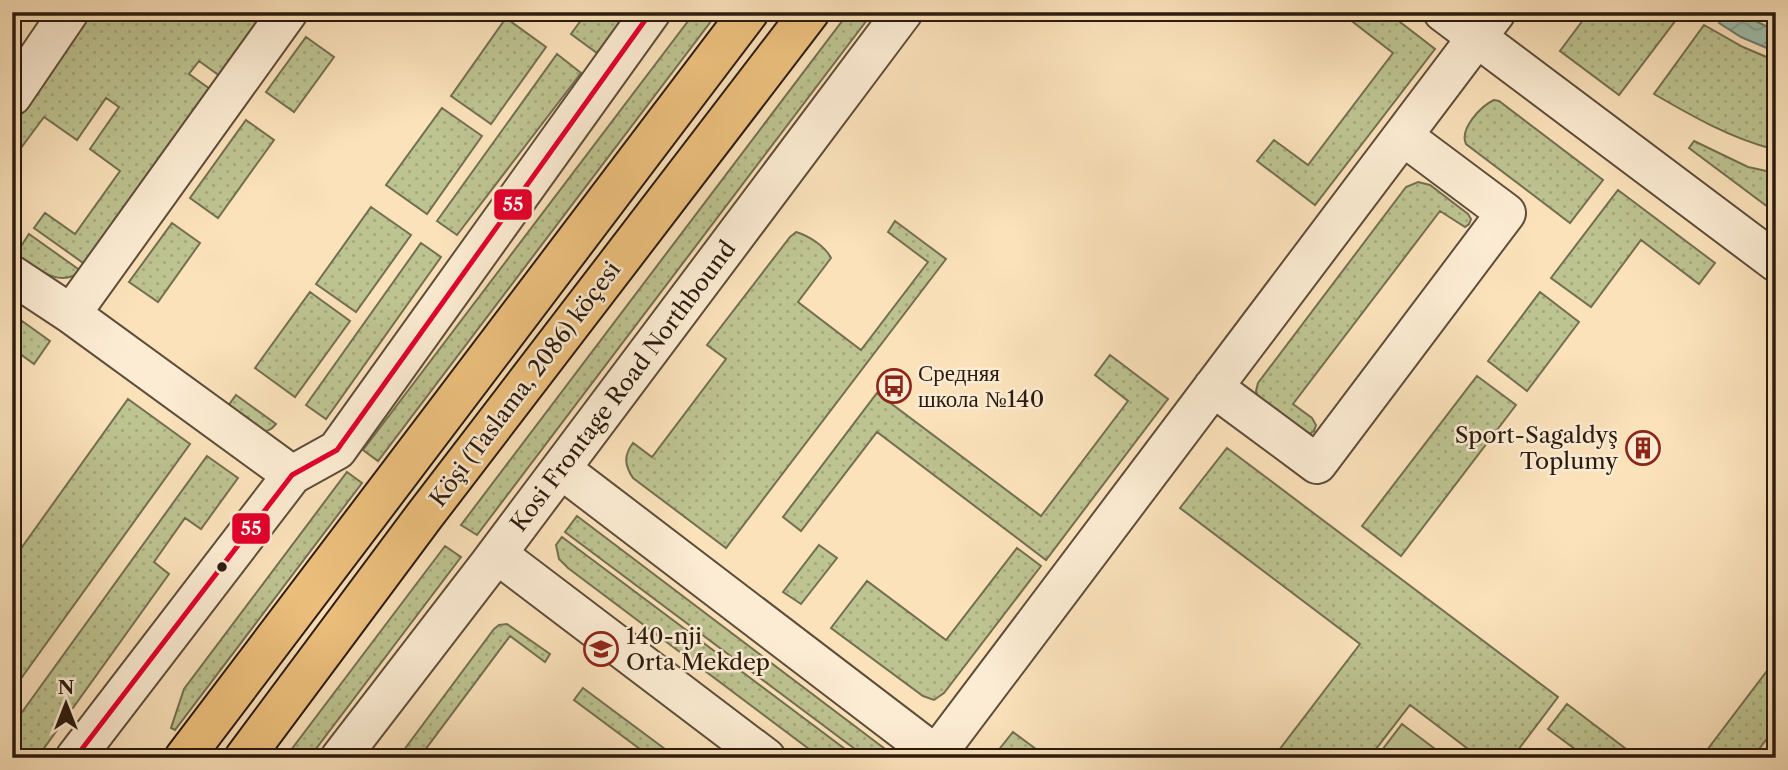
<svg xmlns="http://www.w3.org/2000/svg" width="1788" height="770" viewBox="0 0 1788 770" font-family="'Libre Caslon Text',serif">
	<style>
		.grass { fill: url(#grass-dots); stroke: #746f50; stroke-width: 2 }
		.garden { fill: #bdc391; stroke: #746f50; stroke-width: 2 }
		.water { fill: url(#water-waves); stroke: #717d6d; stroke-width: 2 }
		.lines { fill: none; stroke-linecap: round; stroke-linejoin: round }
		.minor-casing { stroke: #5f4d3a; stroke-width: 42 }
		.major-casing { stroke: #2b1b0f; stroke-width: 42 }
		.minor { stroke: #fcecd3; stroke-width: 38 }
		.major { stroke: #eec17e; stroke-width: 38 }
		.bus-1-casing { stroke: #fcecd3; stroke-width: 10 }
		.bus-1 { stroke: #e4002b; stroke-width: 5 }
		.bus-dot { fill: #2b1b0f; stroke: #fcecd3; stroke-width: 2.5 }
		.labels { text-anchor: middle; stroke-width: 5; stroke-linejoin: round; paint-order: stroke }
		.poi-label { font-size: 23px; fill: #2b1b0f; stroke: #fcecd3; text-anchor: start }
		.street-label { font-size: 23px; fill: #2b1b0f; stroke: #fcecd3 }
		.line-badge { stroke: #fcecd3; stroke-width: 2.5 }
		.badge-label { font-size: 19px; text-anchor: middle; font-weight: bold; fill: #fff }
	</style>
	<defs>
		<pattern id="grass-dots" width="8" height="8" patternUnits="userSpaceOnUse" patternTransform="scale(1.75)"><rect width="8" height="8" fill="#bdc391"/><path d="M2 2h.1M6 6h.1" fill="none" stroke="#a3a77c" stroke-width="1.8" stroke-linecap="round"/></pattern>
		<pattern id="water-waves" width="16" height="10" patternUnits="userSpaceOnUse" patternTransform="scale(1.75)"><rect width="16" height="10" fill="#9fbeac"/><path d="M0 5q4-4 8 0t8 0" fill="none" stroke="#89a393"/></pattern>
	</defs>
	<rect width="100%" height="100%" fill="#fbe2bb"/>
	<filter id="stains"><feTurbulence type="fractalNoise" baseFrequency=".00286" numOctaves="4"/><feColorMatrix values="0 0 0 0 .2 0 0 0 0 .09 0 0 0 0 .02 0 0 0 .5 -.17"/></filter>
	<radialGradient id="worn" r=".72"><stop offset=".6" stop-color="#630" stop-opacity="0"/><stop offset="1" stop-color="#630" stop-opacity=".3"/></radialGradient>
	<!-- grass -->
	<path class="grass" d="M90 12H265L220 76 199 61 189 74 210 89 86 265 34 228 45 213 75 234 120 171 90 149 119 107 106 98 77 140 44 117 12 160V122Z
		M587 12H628L597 53 571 34Z
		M695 12H718L378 461 363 450Z
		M849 12H873L477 535 461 525Z
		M1340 12H1387L1435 49 1315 205 1257 161 1274 140 1308 165 1393 53Z
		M1589 12H1682L1619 95 1560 51Z
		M506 18 546 47 491 124 451 96Z
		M1704 25 1743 47 1776 61V137L1773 149C1730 138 1692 116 1654 94Z
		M306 37 334 57 294 112 266 92Z
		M557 54 581 73 457 235 437 221Z
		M1494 100 1499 101 1603 180 1570 223 1466 144C1459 129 1481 106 1494 100Z
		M442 108 482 136 427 214 386 185Z
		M246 120 274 140 218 218 190 198Z
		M1694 141 1748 167 1776 173V213L1689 148Z
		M1418 182 1430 185 1468 214 1471 219 1469 224 1465 227 1440 211 1293 404 1312 418 1316 425 1314 431 1308 435 1258 398 1256 391 1258 383 1406 187Z
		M1618 190 1715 263 1699 284 1641 240 1591 307 1551 278Z
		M371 207 411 235 356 312 316 284Z
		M895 221 946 259 726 548 633 478C625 466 623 456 633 443L652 457 726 359 707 345 790 237 796 232C809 236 825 246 831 258L798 302 861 350 928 262 888 232Z
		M172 223 200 243 158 302 129 282Z
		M29 234 81 271C59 290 34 266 16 254Z
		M421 243 441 257 326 419 306 405Z
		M310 292 350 321 295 397 255 368Z
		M1540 292 1579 322 1527 391 1488 361Z
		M22 321 50 341 34 364 12 348V335Z
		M1110 355 1168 399 1046 560 877 432 801 531 783 517 877 393 1041 516 1128 401 1095 375Z
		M1477 376 1516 405 1401 556 1362 526Z
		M236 395 276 424C271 430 268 431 261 432L225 410Z
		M128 399 190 444 12 691V561Z
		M1227 448 1558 697 1512 758H1480L1410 705 1369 758H1273L1360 644 1180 508Z
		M207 456 238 478 201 529 185 518 154 562 169 574 37 758H12V726Z
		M347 472 362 483 175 730 171 728 184 689Z
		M577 516 897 758H867L565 532Z
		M562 537 857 758H821L568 568 559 559 556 545Z
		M819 545 837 558 801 604 783 592Z
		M445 546 461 557 309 758H285Z
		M1017 548 1041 566 944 693 934 700 923 696 831 628 867 581 946 640Z
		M507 624 550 654 545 662 510 636 419 758H398L494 629 499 625Z
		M1776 659V727L1752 758H1701Z
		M583 688 677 758H652L574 700Z
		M1567 704 1638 758H1587L1548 729Z
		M1013 732 1048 758H1005L997 752Z"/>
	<!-- garden -->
	<path class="garden" d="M1402 724 1447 758H1376Z"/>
	<!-- water -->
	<path class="water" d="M1726 12H1737L1776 31V52L1741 37 1719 23Z"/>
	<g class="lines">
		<!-- minor casing -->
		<g class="minor-casing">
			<path id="minor" d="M1443 12 1776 262
				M12 96 69 12
				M12 275 71 314 292 475
				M71 314 288 12
				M1213 387 1317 464 1506 213 1403 136
				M561 469 940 758
				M497 554 766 758
				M936 755 1496 12
				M75 758 292 475 337 450 651 12
				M340 758 490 563 903 12"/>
		</g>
		<!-- major casing -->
		<g class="major-casing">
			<path id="major" d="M184 758 749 12
				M244 758 425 515 810 12"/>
		</g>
		<!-- minor -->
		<use href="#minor" class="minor"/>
		<!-- major -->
		<use href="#major" class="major"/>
		<!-- bus-1 casing -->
		<g class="bus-1-casing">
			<path id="bus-1" d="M75 758 292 475 337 450 651 12"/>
		</g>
		<!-- bus-1 -->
		<use href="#bus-1" class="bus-1"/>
	</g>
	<!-- icons -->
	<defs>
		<g id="bus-ring" transform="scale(1.75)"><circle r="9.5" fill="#fcecd3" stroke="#8f2418" stroke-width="1.5"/><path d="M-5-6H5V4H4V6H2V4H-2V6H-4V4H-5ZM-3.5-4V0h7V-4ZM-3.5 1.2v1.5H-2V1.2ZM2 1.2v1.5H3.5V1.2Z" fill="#8f2418"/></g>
		<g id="building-ring" transform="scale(1.75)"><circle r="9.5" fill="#fcecd3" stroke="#8f2418" stroke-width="1.5"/><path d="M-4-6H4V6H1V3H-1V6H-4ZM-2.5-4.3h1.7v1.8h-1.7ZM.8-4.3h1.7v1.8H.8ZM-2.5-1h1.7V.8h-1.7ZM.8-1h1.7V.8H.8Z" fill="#8f2418"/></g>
		<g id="school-ring" transform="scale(1.75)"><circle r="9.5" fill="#fcecd3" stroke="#8f2418" stroke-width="1.5"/><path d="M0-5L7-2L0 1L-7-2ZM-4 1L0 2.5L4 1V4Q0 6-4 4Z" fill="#8f2418"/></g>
	</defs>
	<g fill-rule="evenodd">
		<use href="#bus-ring" x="894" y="386"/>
		<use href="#building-ring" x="1643" y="448"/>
		<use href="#school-ring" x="601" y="649"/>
	</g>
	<!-- markers -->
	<circle class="bus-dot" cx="222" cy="567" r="6"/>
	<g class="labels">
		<!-- poi labels -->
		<g class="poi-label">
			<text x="918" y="381">Средняя<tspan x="918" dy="26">школа №140</tspan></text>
			<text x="1618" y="443" text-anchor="end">Sport-Sagaldyş<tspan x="1618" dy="26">Toplumy</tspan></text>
			<text x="626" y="644">140-nji<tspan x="626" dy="26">Orta Mekdep</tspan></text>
		</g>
		<!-- street labels -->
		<g class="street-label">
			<text transform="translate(525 384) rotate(-53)" y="8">Köşi (Taslama, 2086) köçesi</text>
			<text transform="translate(623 386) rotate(-53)" y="8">Kosi Frontage Road Northbound</text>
		</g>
	</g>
	<g class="line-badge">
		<rect x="493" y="188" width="40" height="33" rx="7" fill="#e4002b"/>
		<rect x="231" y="512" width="40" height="33" rx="7" fill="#e4002b"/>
	</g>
	<g class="badge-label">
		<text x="513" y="211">55</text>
		<text x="251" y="535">55</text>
	</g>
	<!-- margin -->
	<rect width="1788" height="770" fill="none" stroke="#fbe2bb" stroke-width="42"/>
	<rect x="14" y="14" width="1760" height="742" fill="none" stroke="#2b1b0f" stroke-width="3.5"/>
	<rect x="21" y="21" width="1746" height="728" fill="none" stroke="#2b1b0f" stroke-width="2"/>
	<!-- north arrow -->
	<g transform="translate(66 704)" stroke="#fcecd3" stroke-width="5" paint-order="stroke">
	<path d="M0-5L12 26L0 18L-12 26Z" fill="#2b1b0f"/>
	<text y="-10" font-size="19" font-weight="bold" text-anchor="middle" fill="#2b1b0f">N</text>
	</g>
	<rect width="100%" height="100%" filter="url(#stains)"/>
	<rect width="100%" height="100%" fill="url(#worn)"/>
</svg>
